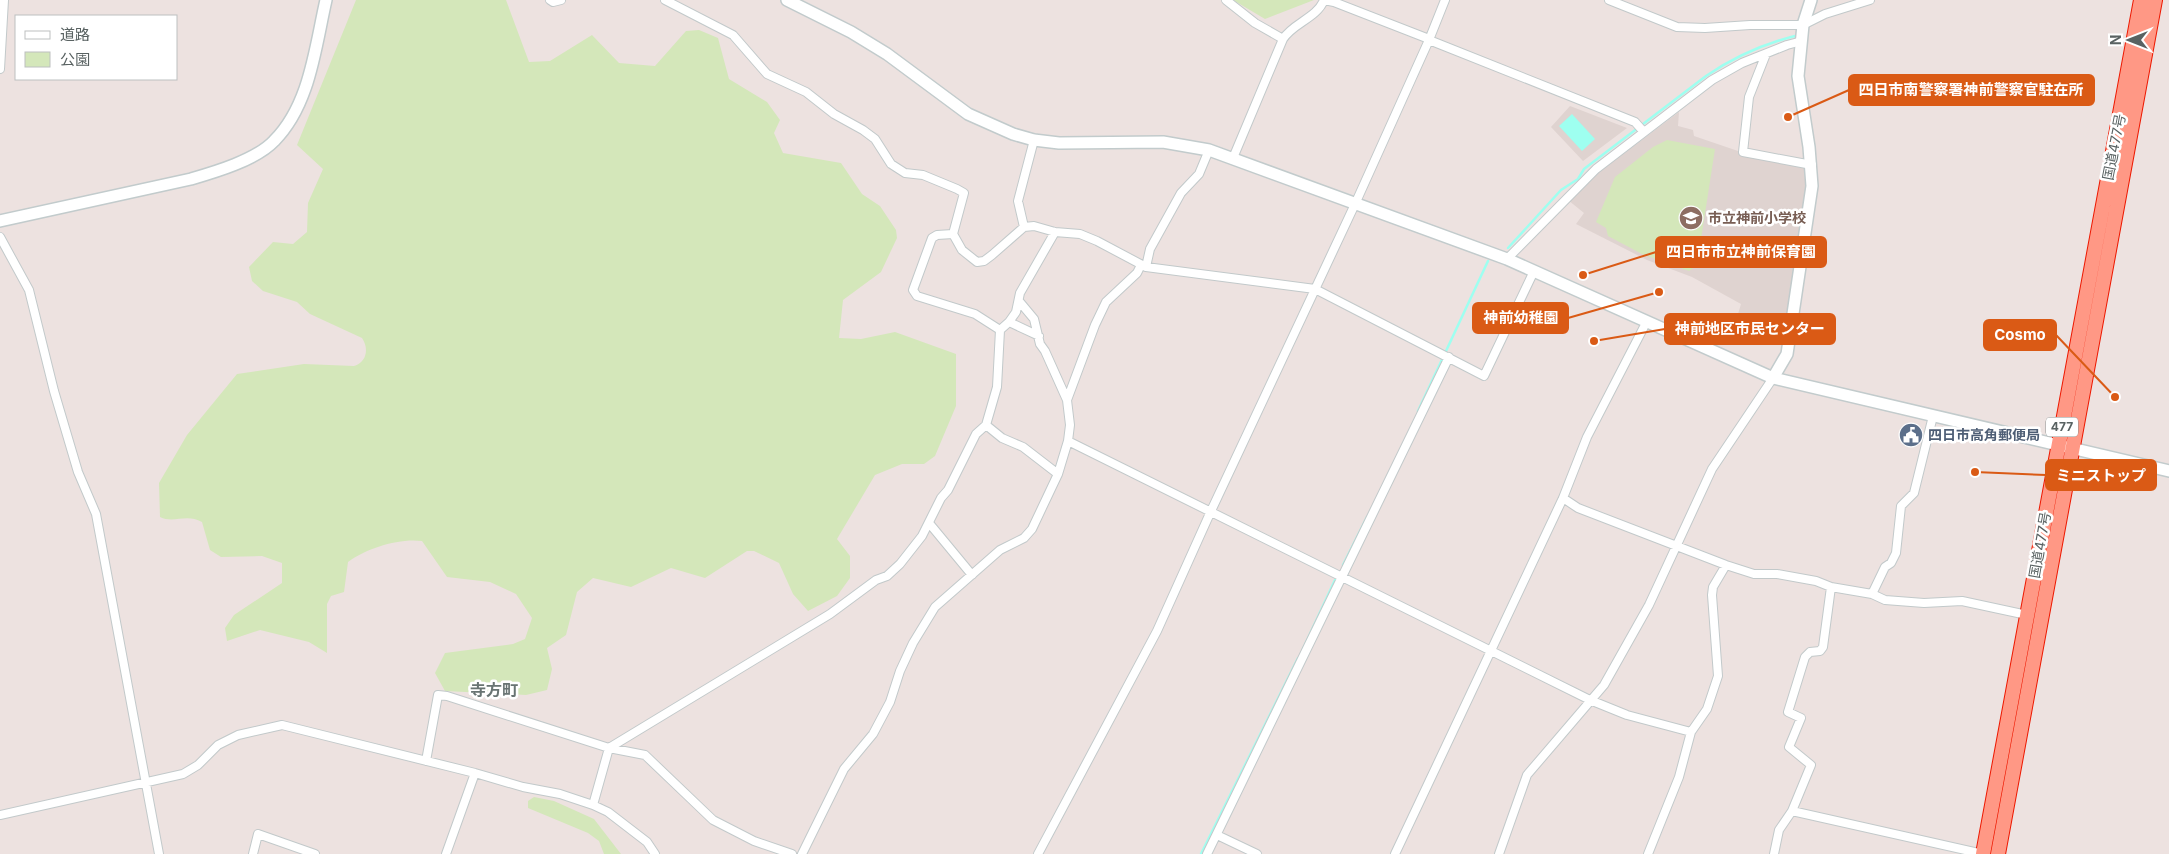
<svg xmlns="http://www.w3.org/2000/svg" width="2169" height="854" viewBox="0 0 2169 854" font-family="Inter,'Noto Sans JP',sans-serif">
	<style>
		.education { fill: #dfd3d0 }
		.green { fill: #d4e7ba }
		.water { fill: #9efff0 }
		.lines { fill: none; stroke-linecap: round; stroke-linejoin: round }
		.stream { stroke: #9efff0; stroke-width: 2.5 }
		.street-casing { stroke: #c2c9ca; stroke-width: 10 }
		.secondary-casing { stroke: #c2cbcc; stroke-width: 14 }
		.highway-casing { stroke: #ed1800; stroke-width: 16 }
		.street { stroke: #fff; stroke-width: 8 }
		.secondary { stroke: #fff; stroke-width: 11 }
		.highway { stroke: #ff9885; stroke-width: 14 }
		.labels { text-anchor: middle; stroke-width: 5; stroke-linejoin: round; paint-order: stroke }
		.shield { fill: #fff; stroke: #8b9191; stroke-width: 1 }
		.shield-label { font-size: 12px; font-weight: bold; fill: #596262 }
		.street-label { font-size: 14px; fill: #596262; stroke: #fff }
		.education-label { font-size: 14px; font-weight: bold; fill: #785e54; stroke: #fff; text-anchor: start }
		.service-label { font-size: 14px; font-weight: bold; fill: #4e5e75; stroke: #fff; text-anchor: start }
		.quarter-label { font-size: 16px; font-weight: bold; fill: #697473; stroke: #fff }
		.leader { fill: none; stroke: #da5a15; stroke-width: 2 }
		.callout-dot { fill: #da5a15; stroke: #fff; stroke-width: 2 }
		.callout { fill: #da5a15; stroke: #da5a15; stroke-width: 2 }
		.callout-label { font-size: 15px; text-anchor: middle; font-weight: bold; fill: #fff }
	</style>
	<rect width="100%" height="100%" fill="#ede2e0"/>
	<!-- education -->
	<path class="education" d="M1570 106 1627 128 1583 161 1551 127Z
		M1679 112 1678 126 1693 130 1694 136 1738 151 1741 156 1806 168 1805 191 1786 328 1738 314 1741 304 1692 277 1647 260 1576 224 1584 213 1568 200 1598 173Z"/>
	<!-- green -->
	<path class="green" d="M356 0H506L529 62 550 61 592 35 619 63 655 66 686 31 699 30 718 38 729 79 767 102 780 120 774 133 783 153 841 163 862 194 880 206 896 230 897 238 881 272 843 300 839 338 861 339 895 332 956 354V406L935 456 924 464H902L875 475 837 539 850 556V578L837 596 808 611 793 594 779 563 754 551H747L705 578 671 568 631 587 593 578 577 592 566 635 547 648 552 669 547 690 526 695 445 691 435 673 445 653 513 644 525 639 532 618 516 594 490 582 447 577 422 541C399 538 367 548 348 562L344 592 331 596 327 604V653L309 642 260 630 227 641 225 628 234 615 282 583V563L262 556 221 557 210 550 202 522C186 513 174 524 160 517L159 483 187 435 237 374 304 364 354 366C367 362 369 348 362 338L310 314 297 302 263 291 252 281 249 267 273 242 293 244 307 232 308 203 323 169 297 145Z
		M1233 0H1314L1265 19Z
		M1667 140 1715 149 1697 265 1689 271 1642 254 1608 236 1606 228 1596 222 1615 177 1653 147Z
		M534 797 554 801 594 819 621 854H604L599 841 588 833 528 808V801Z"/>
	<!-- water -->
	<path class="water" d="M1572 114 1595 139 1582 151 1559 126Z"/>
	<g class="lines">
		<!-- stream -->
		<path class="stream" d="M1508 248 1561 190 1578 179 1584 169 1706 76C1734 57 1765 43 1799 35
			M1418 411 1488 261
			M1343 565 1367 517
			M1303 649 1335 580
			M1201 854 1298 658"/>
		<!-- street casing -->
		<g class="street-casing">
			<path id="street" d="M550 0 553 2 561 0
				M665 0 733 35 767 74 806 92 834 114 863 130 875 139 891 164 905 173 923 175 957 189 964 193 953 234 962 250 977 262 984 261 992 255 1024 227 1034 226 1055 232 1080 234 1097 241 1146 267 1315 289 1484 376 1534 271
				M1226 0 1255 23 1283 39
				M1324 0 1334 2 1429 39
				M1609 0 1677 27 1705 28 1750 25H1803L1825 14 1870 0
				M1429 40 1635 122 1643 131
				M1766 54 1749 97 1743 152 1812 165
				M0 69 4 0
				M1233 158 1283 39C1293 23 1317 18 1324 0
				M1024 227 1018 201 1034 140
				M953 234 937 235 932 238 913 290 917 296 975 314 1000 330
				M0 237 29 290 54 391 78 472 96 514 159 854
				M1507 259 1596 169 1712 80 1742 63 1787 45 1802 41
				M1146 267 1150 249 1181 193 1199 174 1209 150
				M1019 301 1034 319 1040 344 1045 351 1067 400
				M1009 322 1039 336
				M986 425 1002 438 1023 447 1058 474
				M1068 441 1590 700 1627 715 1691 732
				M1563 498 1578 508 1726 565 1754 574H1777L1816 581 1831 587 1872 594 1885 600 1924 603 1962 601 2027 615
				M929 523 972 575
				M1872 594 1885 567 1891 563 1896 553 1901 506 1914 493 1933 416
				M426 761 438 695 447 696 609 748 645 755 713 820 754 841 792 854
				M593 805 609 748 830 614 876 580 887 576 900 564 922 536 941 498 948 490 976 434 986 425 997 387 1000 330 1009 322 1016 312 1020 293 1055 232
				M1792 811 1983 854
				M0 815 183 774 198 765 218 745 238 735 282 725 475 773 523 787 560 794 593 805 608 812 647 842 655 854
				M1217 835 1257 854
				M253 854 258 834 315 854
				M446 854 475 773
				M802 854 844 769 873 734 890 702 900 671 913 643 935 607 1000 550 1024 538 1032 529 1058 474 1068 441 1070 425 1067 400 1095 325 1106 302 1137 273 1141 265
				M1038 854 1157 631 1211 511 1356 202 1429 40 1445 0
				M1207 854 1449 357
				M1395 854 1563 498 1587 437 1647 321
				M1499 854 1527 775 1604 685 1649 605 1712 469 1773 378
				M1648 854 1679 777 1691 732 1707 709 1718 676 1712 595 1713 587 1726 565
				M1774 854 1779 830 1792 811 1811 765 1789 747 1801 718 1788 712 1805 657 1810 652 1820 651 1823 647 1831 587"/>
		</g>
		<!-- secondary casing -->
		<g class="secondary-casing">
			<path id="secondary" d="M787 0 851 32 887 54 968 114 1013 134 1034 140 1059 143 1163 142 1209 150 1507 259 1773 378 2169 471
				M0 221 191 179C215 172 256 160 274 141 310 105 315 48 326 0
				M1773 378 1787 354 1812 186 1809 147 1798 76 1803 25 1811 0"/>
		</g>
		<!-- highway casing -->
		<g class="highway-casing">
			<path id="highway" d="M1983 854 2141 0
				M1998 854 2155 0"/>
		</g>
		<!-- street -->
		<use href="#street" class="street"/>
		<!-- secondary -->
		<use href="#secondary" class="secondary"/>
		<!-- highway -->
		<use href="#highway" class="highway"/>
	</g>
	<!-- icons -->
	<defs>
		<g id="school-disc" transform="scale(1.25)"><circle r="9.5" fill="#8d6e63" stroke="#fff"/><path d="M0-5L7-2L0 1L-7-2ZM-4 1L0 2.5L4 1V4Q0 6-4 4Z" fill="#fff"/></g>
		<g id="civic-disc" transform="scale(1.25)"><circle r="9.5" fill="#5c6f8a" stroke="#fff"/><path d="M-.6-6.5H3V-4.5H.6V-3L4-1V1h2V6H-6V1h2V-1L-.6-3ZM-1.2 2.5V6h2.4V2.5Z" fill="#fff"/></g>
	</defs>
	<g fill-rule="evenodd">
		<use href="#school-disc" x="1691" y="218"/>
		<use href="#civic-disc" x="1911" y="435"/>
	</g>
	<g class="labels">
		<!-- shield labels -->
		<rect class="shield" x="2046" y="417.5" width="32" height="19" rx="4"/>
		<g class="shield-label">
			<text x="2062" y="431">477</text>
		</g>
		<!-- street labels -->
		<g class="street-label">
			<text transform="translate(2114 147) rotate(-79)" y="5">国道477号</text>
			<text transform="translate(2040 545) rotate(-80)" y="5">国道477号</text>
		</g>
		<!-- education labels -->
		<g class="education-label">
			<text x="1708" y="223">市立神前小学校</text>
		</g>
		<!-- service labels -->
		<g class="service-label">
			<text x="1928" y="440">四日市高角郵便局</text>
		</g>
		<!-- quarter labels -->
		<g class="quarter-label">
			<text x="494" y="696">寺方町</text>
		</g>
	</g>
	<!-- callouts -->
	<path class="leader" d="M1788 117L1849 90M1583 275L1656 252M1659 292L1568 318M1594 341L1665 329M2115 397L2056 335M1975 472L2046 475"/>
	<g class="callout-dot">
		<circle cx="1788" cy="117" r="5"/>
		<circle cx="1583" cy="275" r="5"/>
		<circle cx="1659" cy="292" r="5"/>
		<circle cx="1594" cy="341" r="5"/>
		<circle cx="2115" cy="397" r="5"/>
		<circle cx="1975" cy="472" r="5"/>
	</g>
	<g class="callout">
		<rect x="1849" y="75" width="245" height="30" rx="5"/>
		<rect x="1656" y="237" width="170" height="30" rx="5"/>
		<rect x="1473" y="303" width="95" height="30" rx="5"/>
		<rect x="1665" y="314" width="170" height="30" rx="5"/>
		<rect x="1984" y="320" width="72" height="30" rx="5"/>
		<rect x="2046" y="460" width="110" height="30" rx="5"/>
	</g>
	<g class="callout-label">
		<text x="1971" y="95">四日市南警察署神前警察官駐在所</text>
		<text x="1741" y="257">四日市市立神前保育園</text>
		<text x="1521" y="323">神前幼稚園</text>
		<text x="1750" y="334">神前地区市民センター</text>
		<text x="2020" y="340">Cosmo</text>
		<text x="2101" y="481">ミニストップ</text>
	</g>
	<!-- legend -->
	<rect x="15" y="15" width="162" height="65" fill="#ffffff" stroke="#bdc0c0"/>
	<rect x="25" y="31" width="25" height="8" fill="#ffffff" stroke="#bdc0c0"/>
	<text x="60" y="40" font-size="15" fill="#596262">道路</text>
	<rect x="25" y="52" width="25" height="15" fill="#d4e7ba" stroke="#bdc0c0"/>
	<text x="60" y="65" font-size="15" fill="#596262">公園</text>
	<!-- north arrow -->
	<g transform="translate(2129 40) rotate(270)" stroke="#ffffff" stroke-width="4" paint-order="stroke">
	<path d="M0-4L9 19L0 12L-9 19Z" fill="#596262"/>
	<text y="-8" font-size="14" font-weight="bold" text-anchor="middle" fill="#596262">N</text>
	</g>
</svg>
